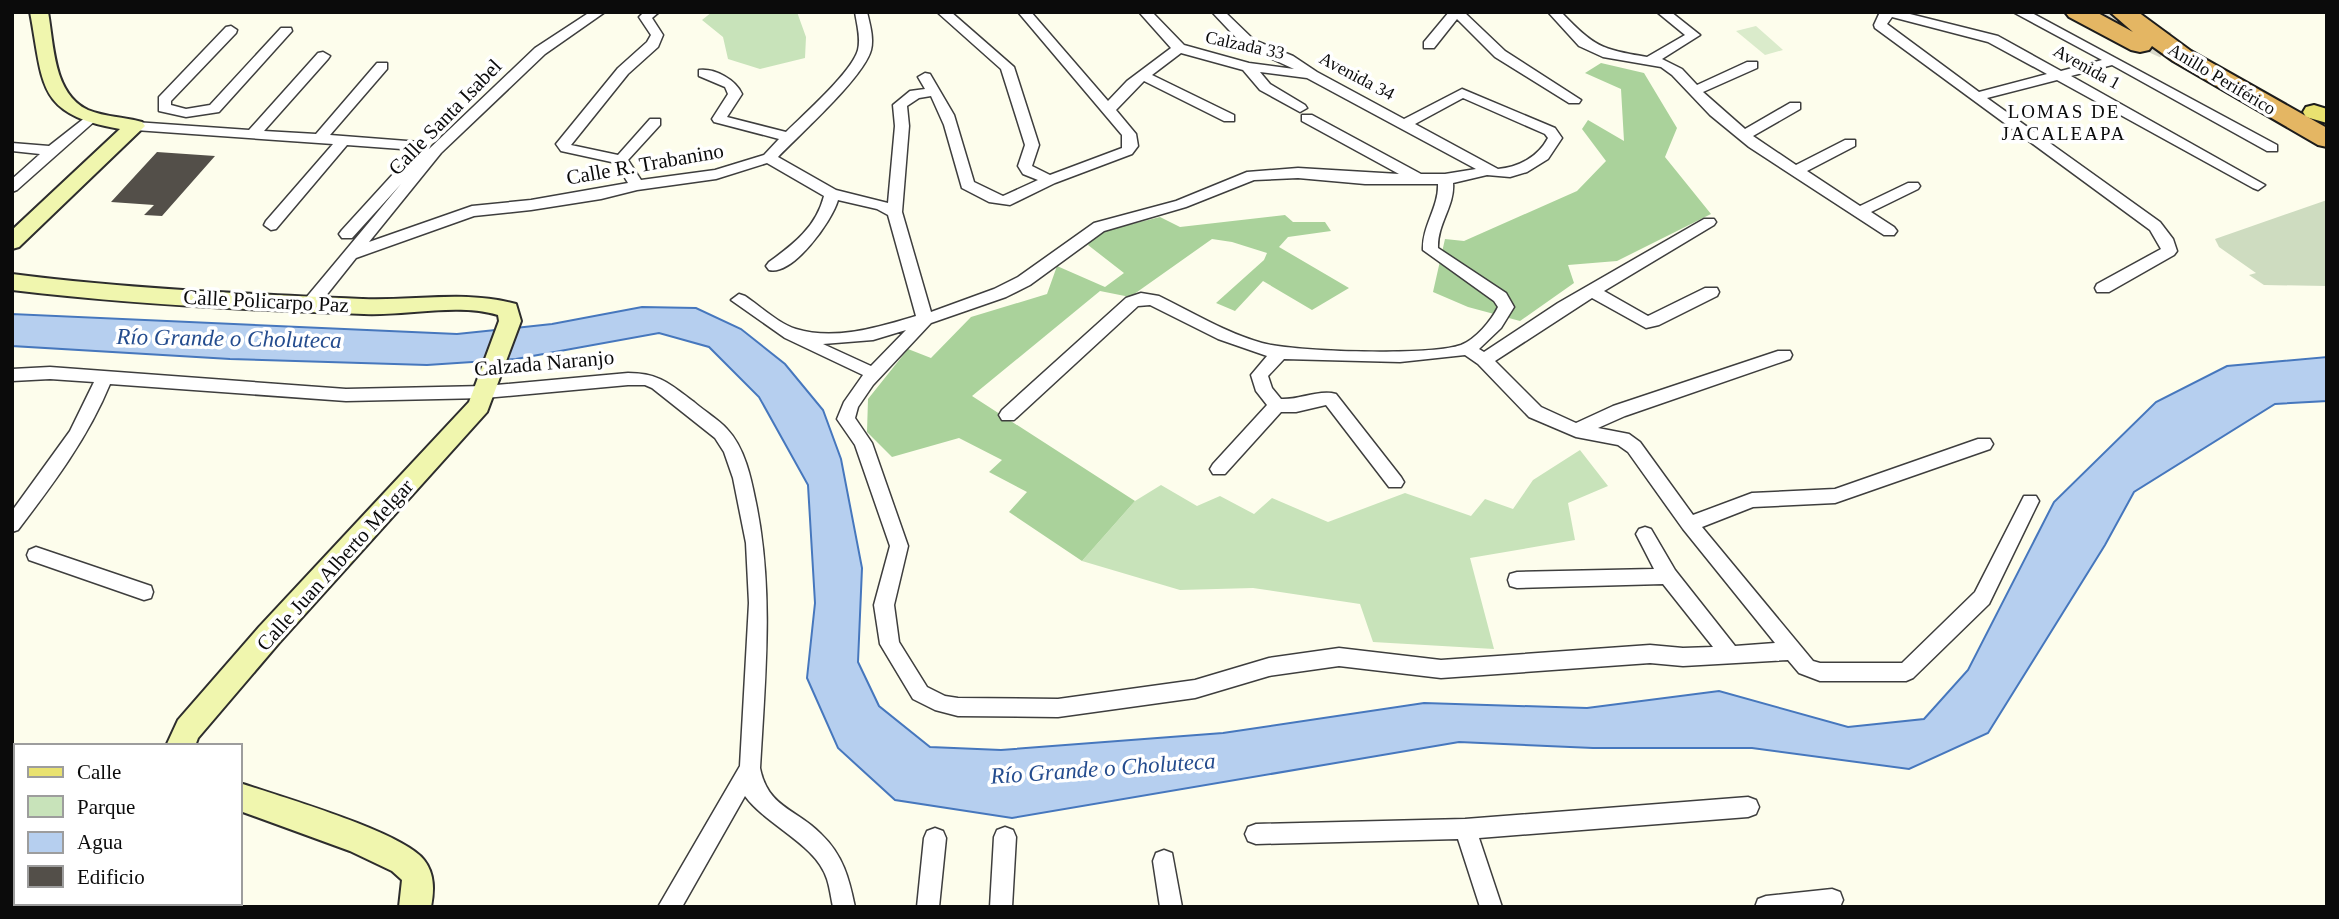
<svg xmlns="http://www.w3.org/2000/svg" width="2339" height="919" viewBox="0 0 2339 919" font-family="'Times New Roman',serif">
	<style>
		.green { fill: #c8e3ba }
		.forest { fill: #aad29b }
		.cemetery { fill: #cedcc0 }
		.pitch { fill: #daebcb }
		.water { fill: #b6cfef; stroke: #4677bd; stroke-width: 2 }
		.building { fill: #534f49 }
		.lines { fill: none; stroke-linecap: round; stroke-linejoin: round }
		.highway-tunnel { stroke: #d9d9ca; stroke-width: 27; stroke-dasharray: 27 14; stroke-linecap: butt }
		.street-casing { stroke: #3e3e3e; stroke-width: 3 }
		.secondary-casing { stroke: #2d2d2d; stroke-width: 4 }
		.primary-casing { stroke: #1c1c1c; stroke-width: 4 }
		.highway-casing { stroke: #1c1c1c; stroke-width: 4 }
		.street { fill: #fff; fill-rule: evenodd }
		.secondary { fill: #f0f6ae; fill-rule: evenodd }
		.primary { fill: #e9e270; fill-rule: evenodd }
		.highway { fill: #e4b663; fill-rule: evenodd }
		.labels { text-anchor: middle; stroke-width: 7; stroke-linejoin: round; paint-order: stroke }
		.far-street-label { font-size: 18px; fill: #0b0b0b; stroke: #fff }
		.far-neighbourhood-label { font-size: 19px; letter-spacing: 2px; fill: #0b0b0b; stroke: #fff }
		.street-label { font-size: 21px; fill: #0b0b0b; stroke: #fff }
		.water-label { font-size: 23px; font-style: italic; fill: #244c8e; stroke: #fff }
	</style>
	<rect width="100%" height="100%" fill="#fdfdec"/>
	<!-- green -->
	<path class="green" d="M712 12H797L806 37 805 58 760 69 728 59 723 37 702 20Z
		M1580 450 1608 486 1568 503 1575 540 1470 558 1494 649 1373 642 1360 604 1253 588 1180 590 1082 561 1135 501 1161 485 1197 506 1220 496 1254 514 1272 498 1328 522 1405 493 1471 516 1485 499 1513 509 1533 480Z
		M12 822 16 823V903H75L72 907H12Z"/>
	<!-- forest -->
	<path class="forest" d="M1601 63 1644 73 1677 128 1665 157 1711 214 1617 261 1568 265 1574 283 1520 321 1468 307 1433 292 1445 239 1464 241 1577 191 1606 161 1582 129 1588 120 1624 141 1621 89 1585 73Z
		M1285 215 1293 222H1325L1331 231 1288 237 1279 247 1349 288 1312 310 1263 281 1235 311 1216 303 1264 260 1267 253 1232 242 1212 239 1130 297 1100 291 972 396 1135 501 1082 561 1009 512 1027 492 989 472 1002 460 959 438 892 457 867 432 868 399 908 349 931 358 971 317 1047 294 1057 266 1105 287 1124 273 1088 245 1096 233 1160 217 1180 227Z"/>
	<!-- cemetery -->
	<path class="cemetery" d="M2327 200V286L2264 285 2249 275 2256 273 2219 247 2215 239Z"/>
	<!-- pitch -->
	<path class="pitch" d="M1756 26 1783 50 1765 55 1736 31Z"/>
	<!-- water -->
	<path class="water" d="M642 307 696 308 741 329 785 364 823 410 841 459 862 568 858 662 879 706 930 747 1001 750 1223 733 1424 703 1587 708 1719 691 1848 727 1924 719 1968 670 2054 502 2156 402 2227 366 2327 357V401L2275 404 2134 492 2105 545 1988 733 1909 769 1752 748H1593L1459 742 1012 818 895 800 838 748 807 678 815 603 808 485 759 397 709 347 659 333 516 359 427 365 230 359 12 346V314L457 334 552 324Z"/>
	<!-- building -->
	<path class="building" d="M157 152 215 156 162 216 144 215 154 205 111 202Z"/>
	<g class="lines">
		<!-- highway-tunnel -->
		<path class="highway-tunnel" d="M2104 17 2170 47"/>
		<!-- street casing -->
		<g class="street-casing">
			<path id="street" d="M590 12H605L545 54 441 153 369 242 472 206 531 200 628 183 616 163 561 151 556 144 618 68 647 42 651 35 639 17 644 12H659L652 18 663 35 658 47 628 74 571 145 618 155 650 119H660V125L628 160 641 180 715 170 764 155 779 139 714 122 712 119 728 94 725 87 699 76V70C715 68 736 80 742 94L727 117 786 132C804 114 852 72 858 50 861 38 857 25 855 12H867C870 25 874 38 871 50 864 77 800 134 778 157L836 190 888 203 895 126 893 105 910 91 925 89 918 77 925 73 930 74 954 115 974 182 1003 196 1038 180 1023 174 1018 166 1025 145 1001 69 937 12H951L1014 67 1039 145 1032 166 1050 175 1122 148V135L1018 12H1031L1108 101 1127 81 1171 48 1139 12H1152L1184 45 1249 63 1294 69 1244 46 1212 12H1225L1254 40 1293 56 1317 72 1404 119 1462 89 1555 128 1562 138 1548 159 1527 172 1510 177 1487 175 1453 183C1455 206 1437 224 1438 248L1506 293 1514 307 1501 328 1479 349 1484 352 1558 303 1704 219H1714L1716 222 1714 225 1604 291 1648 316 1705 288H1717L1719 292 1717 296 1659 325 1646 328 1592 298 1495 361 1541 407 1576 423 1613 406 1778 351H1790L1792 355 1790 359 1625 416 1598 428 1629 434 1640 442 1693 515 1752 493 1835 489 1978 439H1990L1993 444 1990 449 1835 503 1753 507 1702 527 1813 661 1820 663H1902L1975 592 2024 496H2036L2039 501 1989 604 1913 678 1906 681H1820L1799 673 1788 660 1683 666 1650 663 1441 678 1339 666 1269 676 1195 698 1058 717 958 716 935 710 913 699 880 644 874 605 890 546 855 445 837 419 844 402 863 375 785 338 731 300 739 294 745 296C760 306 779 324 796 329 835 341 879 327 916 316L888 215 877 209 838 200C832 221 793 276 769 270L766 266 769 262C794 244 816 227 824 196L767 163 716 179 637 190 601 199 531 210 474 216 356 258 317 307 311 309 303 303 305 299 401 184 352 238H342L339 234 342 230 415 150 347 145 276 229 271 230 264 225 266 221 333 144 135 130 128 126 135 122 249 130 318 53 323 52 330 56 328 59 264 131 316 134 377 63H387V69L330 135 420 142 429 149 535 48ZM1181 53 1243 70 1260 90 1300 112 1307 108 1305 105 1270 84 1260 72 1307 78 1476 169 1445 174H1421L1312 115H1302V121L1399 174 1298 168 1247 172 1176 201 1094 223 1018 277 994 289 931 312 902 212 909 126 907 106 919 98 931 96 944 125 962 188 989 202 1010 205 1055 183 1132 154 1138 146 1136 134 1116 110 1144 81 1224 121H1234V115L1152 75ZM1463 98 1545 134 1548 138C1538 157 1519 167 1498 169L1415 124ZM1298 178 1365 184H1438C1439 207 1422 226 1423 250L1494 301 1498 307C1491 321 1476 339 1461 345 1430 356 1294 352 1262 343 1226 333 1192 312 1159 296L1141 293 1126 298 1002 410 999 415 1002 420H1014L1138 306 1150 305 1218 339 1267 356 1251 375 1256 391 1267 405 1213 464 1210 469 1213 474H1225L1281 412H1296L1326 405 1389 487H1401L1404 482 1401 477 1336 394C1320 389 1299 400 1281 399L1272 388 1268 376 1284 359 1400 362 1465 355 1478 364 1529 417 1576 437 1618 445 1628 452 1683 529 1775 643 1735 646 1675 570 1651 529 1645 527 1639 529 1636 534 1654 569 1517 572 1510 574 1508 580 1510 586 1517 588 1663 584 1713 647 1683 648 1650 645 1441 660 1339 648 1269 658 1195 680 1058 699 958 698 945 696 927 687 899 642 894 605 908 546 872 443 855 418 858 407 873 385 931 323 1006 297 1030 285 1104 231 1186 207 1254 180ZM906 330 871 366 823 344 873 340Z
				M1449 12H1464L1505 51 1581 100 1579 103H1569L1495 57 1457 19 1434 48H1424V42Z
				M1548 12H1561C1595 47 1600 49 1647 57L1685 35 1657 12H1671L1700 35 1662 59 1682 69 1697 85 1747 62H1757V68L1703 92 1745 129 1790 103H1800V109L1753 136 1796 165 1845 140H1855V146L1807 171 1860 206 1908 183H1918L1920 186 1918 189 1871 212 1894 227 1897 231 1894 235H1884L1749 147 1710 115 1672 75 1661 67 1603 57 1579 46Z
				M1880 12H1902L1998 36 2061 71 2102 60 2013 12H2030L2277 145V151H2267L2112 65 2071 76 2265 185 2258 190 2253 188 2057 80 1987 98 2160 222 2173 239 2177 251 2174 255 2109 292H2097L2095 288 2097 284 2161 249 2150 230 1875 28 1874 25ZM1892 17 1988 42 2047 74 1979 92 1887 24Z
				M231 26 237 30 236 33 171 101V105L186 109 210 105 281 28H291L292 31 219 112 186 117 159 111V97L226 27Z
				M91 113 96 114V120L17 190 12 192V179L40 154 12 151V143L49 146Z
				M50 367 346 389 485 386 628 373C659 373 670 384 694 402 704 411 718 419 727 429 745 448 751 478 756 503 774 591 765 679 760 768 768 808 797 809 821 834 843 855 849 878 855 907H833C831 898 830 888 827 879 816 844 767 826 745 796L682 907H658L740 766 749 603 746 543 733 478 724 452 715 438 652 388 645 385H628L485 398 346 401 110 384C88 438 53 484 18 530L12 532V511L70 431 94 382 50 379 12 381V369Z
				M36 547 151 586 153 592 151 598 144 600 29 560 27 555 29 550Z
				M1748 797 1756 800 1759 807 1756 814 1748 817 1479 838 1502 907H1480L1458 839 1256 844 1248 841 1245 834 1248 827 1256 824 1465 819Z
				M1005 827 1013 830 1016 837 1012 907H990L994 837 997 830Z
				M935 828 943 831 946 838 939 907H917L924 838 927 831Z
				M1164 850 1172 853 1182 907H1160L1153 861 1156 853Z
				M1832 889 1840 892 1843 900 1840 907H1755L1758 899 1766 896Z"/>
		</g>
		<!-- secondary casing -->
		<g class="secondary-casing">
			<path id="secondary" d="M30 12H48C54 45 53 94 88 110 105 117 124 117 142 122L145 126 19 247 12 249V230L120 129C36 114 44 86 30 12Z
				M12 274C128 289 246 294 363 299 415 301 465 290 516 304L521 321 487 412 279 643 198 738 195 746H166L178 720 259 627 469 402 499 321 498 315C456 303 407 316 364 314 247 310 128 304 12 290Z
				M240 783C278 796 403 832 424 860 435 874 434 891 431 907H399L402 880 392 871 350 851 240 811Z"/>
		</g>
		<!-- primary casing -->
		<g class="primary-casing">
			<path id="primary" d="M2314 105 2327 109V123L2306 117 2303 112 2306 107Z"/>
		</g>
		<!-- highway casing -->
		<g class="highway-casing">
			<path id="highway" d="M2065 12H2096L2133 32 2110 12H2138L2191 51 2327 128V147L2318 145 2173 61 2152 46 2149 50 2140 52 2131 50 2069 17Z"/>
		</g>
		<!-- street -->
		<use href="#street" class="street"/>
		<!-- secondary -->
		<use href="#secondary" class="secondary"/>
		<!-- primary -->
		<use href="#primary" class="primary"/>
		<!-- highway -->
		<use href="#highway" class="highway"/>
	</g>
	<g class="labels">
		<!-- far-street labels -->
		<g class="far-street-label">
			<text transform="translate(1245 45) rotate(12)" y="6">Calzada 33</text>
			<text transform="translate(2087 67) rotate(29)" y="6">Avenida 1</text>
			<text transform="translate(1357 76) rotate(28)" y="6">Avenida 34</text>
			<text transform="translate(2222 79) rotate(31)" y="6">Anillo Periférico</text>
		</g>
		<!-- far-neighbourhood labels -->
		<g class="far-neighbourhood-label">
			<text x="2064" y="118">LOMAS DE<tspan x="2064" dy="22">JACALEAPA</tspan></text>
		</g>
		<!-- street labels -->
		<g class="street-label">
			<text transform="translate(445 117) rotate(-46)" y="7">Calle Santa Isabel</text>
			<text transform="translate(645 164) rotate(-10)" y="7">Calle R. Trabanino</text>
			<text transform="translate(266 301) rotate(3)" y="7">Calle Policarpo Paz</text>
			<text transform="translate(544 363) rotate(-5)" y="7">Calzada Naranjo</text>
			<text transform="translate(335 565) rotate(-48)" y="7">Calle Juan Alberto Melgar</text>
		</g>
		<!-- water labels -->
		<g class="water-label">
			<text transform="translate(229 338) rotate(1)" y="8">Río Grande o Choluteca</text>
			<text transform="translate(1103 768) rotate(-4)" y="8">Río Grande o Choluteca</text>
		</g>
	</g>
	<!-- border -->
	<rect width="2339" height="919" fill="none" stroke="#0b0b0b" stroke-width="28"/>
	<!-- legend -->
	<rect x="14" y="744" width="228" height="161" fill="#ffffff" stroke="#9d9d9d" stroke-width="2"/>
	<rect x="28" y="767" width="35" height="10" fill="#e9e270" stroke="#9d9d9d" stroke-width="2"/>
	<text x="77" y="779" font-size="21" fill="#0b0b0b">Calle</text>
	<rect x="28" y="796" width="35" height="21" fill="#c8e3ba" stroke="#9d9d9d" stroke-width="2"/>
	<text x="77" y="814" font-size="21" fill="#0b0b0b">Parque</text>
	<rect x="28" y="832" width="35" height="21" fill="#b6cfef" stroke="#9d9d9d" stroke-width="2"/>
	<text x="77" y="849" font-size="21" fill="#0b0b0b">Agua</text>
	<rect x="28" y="866" width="35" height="21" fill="#534f49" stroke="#9d9d9d" stroke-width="2"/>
	<text x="77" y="884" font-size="21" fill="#0b0b0b">Edificio</text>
</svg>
